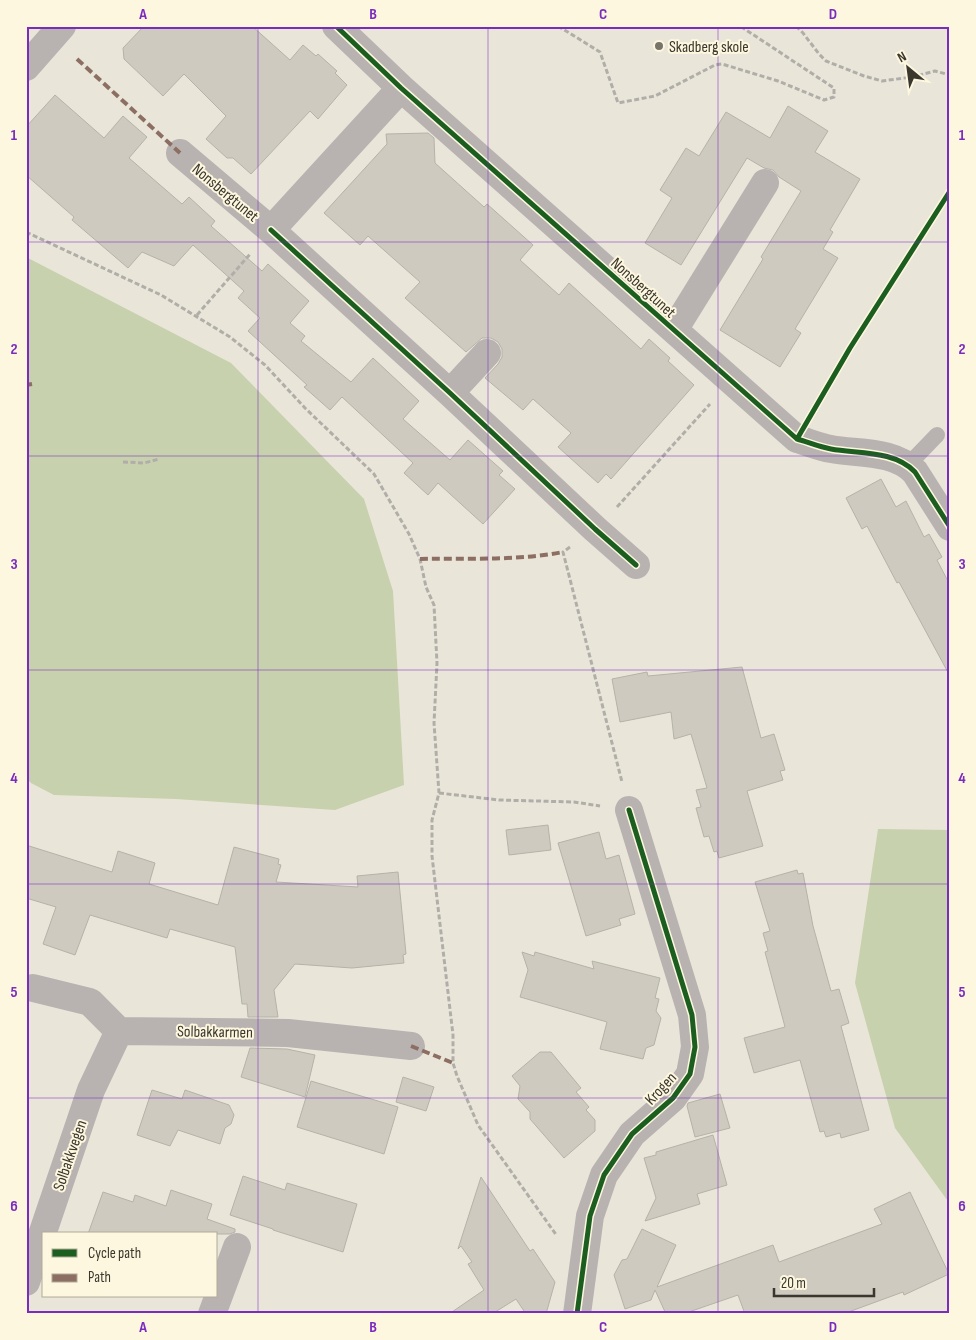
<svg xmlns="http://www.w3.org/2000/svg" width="976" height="1340" viewBox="0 0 976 1340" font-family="'Sofia Sans Condensed',sans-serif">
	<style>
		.green { fill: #c7d1ad }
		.building { fill: #cecac0; stroke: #b5b2a8 }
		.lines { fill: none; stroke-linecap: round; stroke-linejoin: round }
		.path { stroke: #b1aeaa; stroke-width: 3; stroke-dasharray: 5 2.5; stroke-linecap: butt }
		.service { stroke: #b8b3b1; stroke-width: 16 }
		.minor { stroke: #b8b3b1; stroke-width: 28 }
		.quiet { stroke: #8d6e63; stroke-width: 4; stroke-dasharray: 8 4; stroke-linecap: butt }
		.cycleway-casing { stroke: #fef7df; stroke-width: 8 }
		.cycleway { stroke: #1b5e20; stroke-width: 5 }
		.grid { fill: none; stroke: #7b2cbf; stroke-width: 1; stroke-opacity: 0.55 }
		.poi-dot { fill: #77746a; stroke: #fef7df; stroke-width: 2 }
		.labels { text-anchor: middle; stroke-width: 4; stroke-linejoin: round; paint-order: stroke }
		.poi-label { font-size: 16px; fill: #39372e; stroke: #fef7df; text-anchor: start }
		.street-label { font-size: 16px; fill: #39372e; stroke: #fef7df }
		.neatline { fill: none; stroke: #7b2cbf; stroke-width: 2 }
		.grid-label { font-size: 16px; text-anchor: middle; font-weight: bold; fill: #7b2cbf }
	</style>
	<rect width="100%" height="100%" fill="#e9e6d9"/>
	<!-- green -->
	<path class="green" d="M26 257 231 363 364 499 393 591 404 785 335 810 176 799 54 795 31 783 26 778Z
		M878 829 950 830V1204L895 1128 855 983Z"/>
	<!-- building -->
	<path class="building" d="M144 26H252L290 60 303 45 316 56 318 54 337 71 335 73 347 85 318 119 310 111 251 174 233 158H227L206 139 226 116 184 74 163 96 124 59 123 48Z
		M55 95 104 138 123 116 147 137 129 158 182 204 189 197 215 221 211 226 262 271 268 264 309 301 290 323 305 336 301 341 351 382 373 358 419 401 403 419 450 460 468 440 503 471 499 475 515 489 483 524 438 483 428 495 404 473 413 463 342 397 330 410 304 387 307 385 248 331 260 318 238 298 244 291 193 245 174 266 142 252 128 268 72 220 74 217 26 175V127Z
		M788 106 828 131 815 152 860 179 830 230 833 232 823 249 838 258 795 329 801 333 780 367 720 330 763 259 761 257 801 191 779 177 773 170 764 168 747 158 681 265 645 243 672 198 660 190 686 148 699 156 726 112 770 138Z
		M428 133 434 138 435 163 484 207 487 204 533 245 520 260 559 295 569 283 641 349 649 339 670 358 668 361 694 385 611 479 606 474 598 483 558 447 571 433 533 399 523 410 485 378 498 364 502 357V349L498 342 491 338H482L466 352 405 298 420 282 368 236 360 245 324 213 387 144 386 134Z
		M881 479 896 507 906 501 924 537 929 534 942 557 937 560 950 585V676L899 582 897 583 867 526 862 529 846 498Z
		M742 667 761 738 774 734 785 770 780 771 783 780 747 791 763 846 719 858 717 851 714 852 709 836 704 837 696 808 701 807 696 790 707 788 691 734 674 739 671 712 620 722 612 679 647 672 648 676Z
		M548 825 551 850 509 855 506 830Z
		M599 832 606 859 619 855 635 914 619 919 621 925 586 936 558 843Z
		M26 845 112 872 118 851 155 863 149 884 218 905 234 847 279 859 278 864 281 865 276 882 358 887 357 876 398 872 406 954 403 955 404 963 352 968 295 964 274 990 278 1017H248L247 1004H242L235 947 170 929 167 938 90 915 75 955 43 944 56 907 26 898Z
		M797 870 798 874 803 873 813 926 831 991 839 989 849 1023 841 1026 869 1130 841 1138 840 1133 826 1137 824 1131 820 1132 800 1060 754 1073 744 1038 785 1027 765 952 768 951 763 933 770 931 755 882Z
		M522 952 534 956 535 952 594 969 592 961 660 978 655 998 659 999 656 1011 661 1018 654 1045 646 1048 643 1059 600 1049 607 1022 520 997 528 970Z
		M250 1048 287 1049 315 1055 305 1097 241 1077Z
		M540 1052H551L581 1088 576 1092 589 1107 586 1110 595 1120V1131L564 1158 530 1119V1112L518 1099 520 1086 512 1076Z
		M403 1077 434 1087 426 1111 396 1102Z
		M311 1081 398 1107 384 1154 297 1127Z
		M152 1090 182 1099 185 1090 229 1105 234 1115 231 1124 225 1128 220 1144 178 1130 170 1146 137 1135Z
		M720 1094 730 1128 695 1137 687 1106 688 1103Z
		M713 1135 727 1185 697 1194 700 1204 645 1221 656 1198 644 1158 656 1155V1152Z
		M243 1176 285 1190 287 1183 357 1204 343 1252 273 1230V1229L230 1215Z
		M481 1177 530 1251 533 1249 555 1282 546 1314H526L516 1299 492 1314H449L484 1290 468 1264 472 1262 461 1246 458 1249Z
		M171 1190 212 1204 207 1219 235 1229V1232L230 1234H88L103 1192 133 1202 135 1195 166 1206Z
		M910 1192 949 1274 904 1295 903 1292 843 1314H745L738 1295 683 1314H666L655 1290 651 1300 625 1309 614 1275 622 1260 627 1259 642 1229 676 1245 657 1287 773 1245 779 1262 882 1224 874 1209Z"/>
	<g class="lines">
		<!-- path -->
		<path class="path" d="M558 26 600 52 618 103 655 96 715 65 722 64 778 81 824 100 834 97V88L740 26
			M796 26 803 33 819 54 826 61 864 76 882 81 912 77 935 71 950 75
			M26 232 161 295 230 337 265 365 305 408 374 474 409 534 420 559 426 587 434 605 437 663 434 723 439 793 432 820V856L453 1035V1063L457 1076 478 1125 557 1236
			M197 315 251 253
			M123 462 144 463 159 459
			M617 507 710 404
			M570 547 563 552 622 782
			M439 793 499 800 574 802 600 806"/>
		<!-- service -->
		<path class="service" d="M908 465 937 435"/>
		<!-- minor -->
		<path class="minor" d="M336 26 401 88 797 439C808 442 819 447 831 449 858 454 894 450 915 472L950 527
			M26 67 62 26
			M180 153 271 230 401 88
			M271 230 450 393 595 529 636 565
			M674 330 765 183
			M450 393 487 353
			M33 988 90 1002 119 1031 288 1033 411 1046
			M26 1282 91 1090 119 1031
			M212 1314 237 1247
			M577 1314 590 1216 604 1175 632 1134 673 1098 690 1074 695 1047 692 1015 629 810"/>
		<!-- quiet -->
		<path class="quiet" d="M77 59 180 153
			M26 385 32 384
			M420 559C467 558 516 561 563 552
			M411 1046 453 1063"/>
		<!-- cycleway casing -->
		<g class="cycleway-casing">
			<path id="cycleway" d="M336 26 401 88 797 439C808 442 819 447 831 449 858 454 894 450 915 472L950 527
				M271 230 450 393 595 529 636 565
				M797 439 850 348 950 191
				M577 1314 590 1216 604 1175 632 1134 673 1098 690 1074 695 1047 692 1015 629 810"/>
		</g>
		<!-- cycleway -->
		<use href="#cycleway" class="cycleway"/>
	</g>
	<!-- grid -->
	<path class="grid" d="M258 26V1314M488 26V1314M718 26V1314M26 242H950M26 456H950M26 670H950M26 884H950M26 1098H950"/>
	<!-- markers -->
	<circle class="poi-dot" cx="659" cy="46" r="5"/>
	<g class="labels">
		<!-- poi labels -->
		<g class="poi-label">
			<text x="669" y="52">Skadberg skole</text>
		</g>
		<!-- street labels -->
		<g class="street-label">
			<text transform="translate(226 192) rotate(40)" y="6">Nonsbergtunet</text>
			<text transform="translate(644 287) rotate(42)" y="6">Nonsbergtunet</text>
			<text transform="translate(215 1031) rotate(1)" y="6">Solbakkarmen</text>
			<text transform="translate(660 1088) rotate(-47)" y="6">Krogen</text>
			<text transform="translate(69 1155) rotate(-71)" y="6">Solbakkvegen</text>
		</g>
	</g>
	<!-- border -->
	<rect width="976" height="1340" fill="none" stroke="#fef7df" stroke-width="55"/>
	<!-- legend -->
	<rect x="42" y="1232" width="175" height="65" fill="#fef7df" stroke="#afaa98"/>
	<rect x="52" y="1249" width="25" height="8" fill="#1b5e20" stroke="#afaa98"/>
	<text x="88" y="1258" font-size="15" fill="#39372e">Cycle path</text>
	<rect x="52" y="1274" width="25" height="8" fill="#8d6e63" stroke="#afaa98"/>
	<text x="88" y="1282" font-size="15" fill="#39372e">Path</text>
	<!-- north arrow -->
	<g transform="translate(908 68) rotate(331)" stroke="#fef7df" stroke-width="4" paint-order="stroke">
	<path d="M0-4L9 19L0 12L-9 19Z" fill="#39372e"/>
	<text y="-8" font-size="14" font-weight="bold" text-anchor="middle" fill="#39372e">N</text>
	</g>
	<!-- scale -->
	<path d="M774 1288v8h100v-8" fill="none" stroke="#39372e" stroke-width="2.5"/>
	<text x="781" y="1288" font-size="15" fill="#39372e" stroke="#fef7df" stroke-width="4" paint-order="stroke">20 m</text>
	<rect x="28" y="28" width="920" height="1284" class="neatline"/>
	<g class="grid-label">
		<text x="143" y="19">A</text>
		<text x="373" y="19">B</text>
		<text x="603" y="19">C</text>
		<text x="833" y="19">D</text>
		<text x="14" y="140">1</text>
		<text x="962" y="140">1</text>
		<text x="14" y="354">2</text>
		<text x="962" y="354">2</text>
		<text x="14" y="569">3</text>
		<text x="962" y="569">3</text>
		<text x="14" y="783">4</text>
		<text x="962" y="783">4</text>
		<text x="14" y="997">5</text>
		<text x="962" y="997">5</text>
		<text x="14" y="1211">6</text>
		<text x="962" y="1211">6</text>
		<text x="143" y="1332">A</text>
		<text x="373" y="1332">B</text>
		<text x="603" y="1332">C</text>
		<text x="833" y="1332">D</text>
	</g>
</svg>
